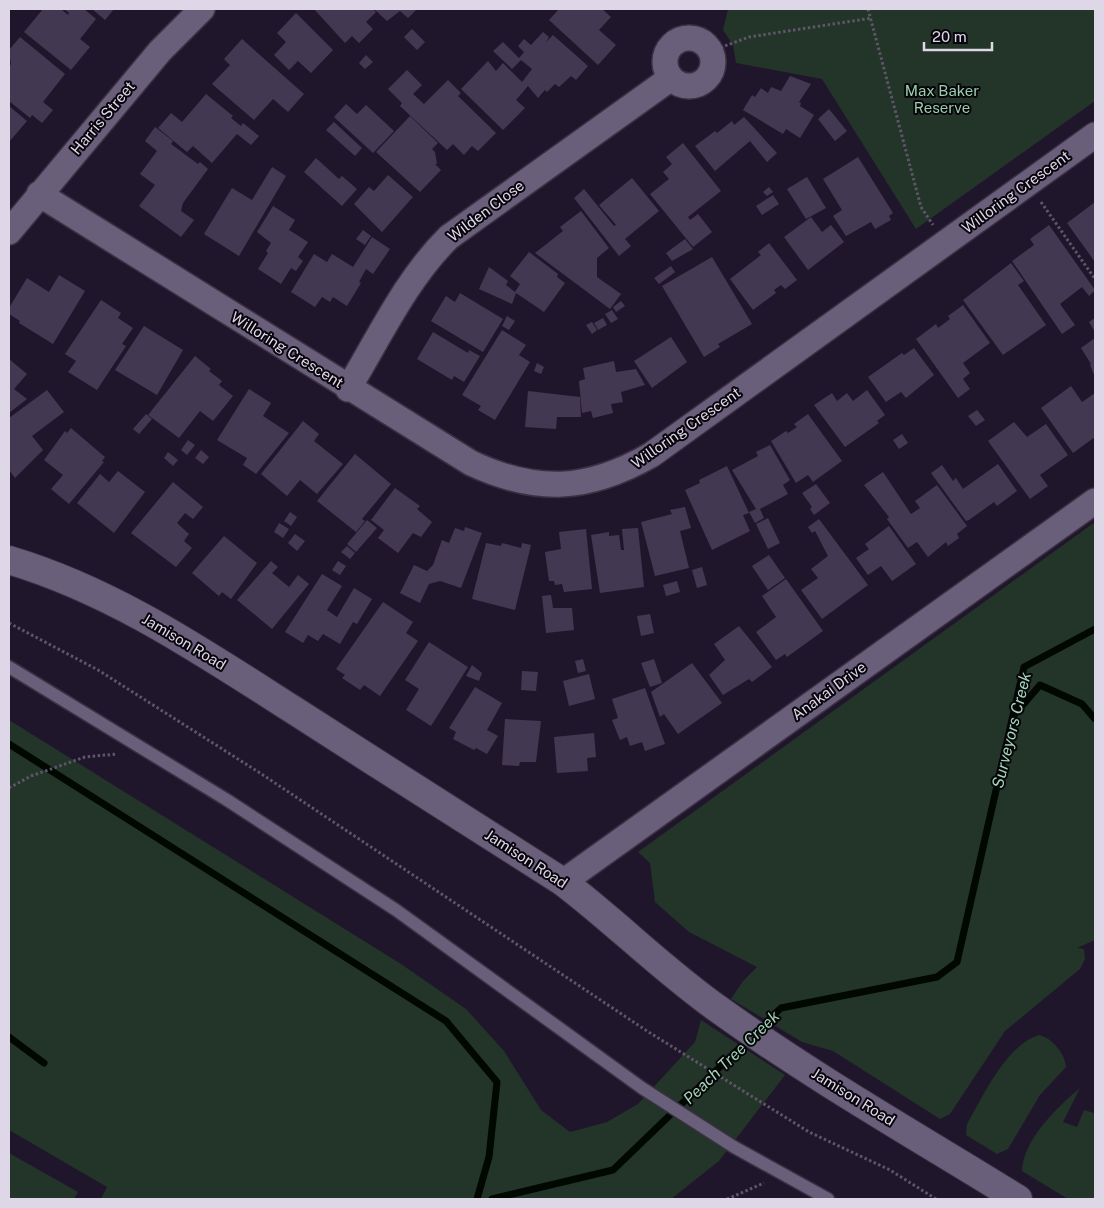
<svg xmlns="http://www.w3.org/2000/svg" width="1104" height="1208" viewBox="0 0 1104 1208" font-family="'Public Sans',sans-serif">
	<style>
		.green { fill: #233429 }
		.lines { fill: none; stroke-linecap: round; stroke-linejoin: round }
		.stream { stroke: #000801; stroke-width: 7 }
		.building { fill: #433851 }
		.service-casing { stroke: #393142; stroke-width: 15 }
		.minor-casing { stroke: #393142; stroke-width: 28 }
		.tertiary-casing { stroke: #393142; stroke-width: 30 }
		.path { stroke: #5e5569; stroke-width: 3; stroke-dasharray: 2.5 2.5; stroke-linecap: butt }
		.service { stroke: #6a5f7a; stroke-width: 12 }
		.minor { stroke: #6a5f7a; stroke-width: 25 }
		.tertiary { stroke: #6a5f7a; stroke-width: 28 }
		.labels { text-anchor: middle; stroke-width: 4; stroke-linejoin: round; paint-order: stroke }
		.park-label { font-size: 15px; fill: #9acfab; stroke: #08050d }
		.street-label { font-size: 15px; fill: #ded7e7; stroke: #08050d }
		.water-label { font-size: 16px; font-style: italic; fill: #a2d7b3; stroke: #08050d }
	</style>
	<rect width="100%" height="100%" fill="#20162c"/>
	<!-- green -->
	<path class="green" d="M728 9H1095V101L916 229 822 79 736 63 733 45 723 30Z
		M1095 522V940L1077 948 1084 949 1085 959 1080 969 1005 1031 950 1114 940 1119 833 1051 802 1042 731 999 743 981 757 967 689 932 655 902 650 863 638 852Z
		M9 720 401 964 466 1009 504 1051 541 1110 570 1132 607 1122 638 1104 695 1042 701 1020 785 1075 719 1161 671 1199H101L107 1187 9 1130Z
		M1039 1035C1052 1038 1065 1053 1066 1067L1040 1095 1008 1149 997 1154 966 1135 967 1124C983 1096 1006 1045 1039 1035Z
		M1080 1088 1063 1122 1077 1127 1084 1110 1094 1113 1095 1111V1199H1068L1022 1171C1023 1140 1057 1107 1080 1088Z
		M9 1153 78 1192 74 1199H9Z"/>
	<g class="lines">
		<!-- stream -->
		<path class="stream" d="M1015 714 1040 685 1082 704 1095 719
			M9 744 446 1021 497 1082 489 1157 477 1199
			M758 1030 781 1008 937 977 957 962 1024 667 1095 629
			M9 1037 44 1063
			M492 1199 613 1170 750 1038"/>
	</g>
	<!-- building -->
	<path class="building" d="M43 9H61L68 15 69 13 64 9H84L96 19 80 39 90 47 71 70 24 32Z
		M92 9H114L105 20Z
		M314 9H373L376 12 366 22 373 29 359 43 352 36 345 43Z
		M374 9H417L408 18 400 11 387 21Z
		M559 9H602L611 17 599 30 616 45 598 65 549 20Z
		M296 13 333 50 311 73 298 61 289 70 274 55 286 42 277 33Z
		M412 29 425 42 417 50 404 37Z
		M543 32 549 37 546 42 553 35 588 66 576 80 571 76 559 87 555 84 547 92 545 90 538 98 528 86 516 100 525 108 503 130 461 89 488 61 496 71 503 63 522 82 532 69 521 60 512 69 493 51 503 42 519 58 524 52 518 46 524 39 531 45Z
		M20 37 65 74 43 102 53 110 42 123 32 115 30 118 9 101V67L11 64 9 50Z
		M242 39 304 94 288 112 273 99 254 120 212 84 230 65 224 59Z
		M366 55 373 62 365 69 359 63Z
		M407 70 422 85 413 94 424 104 448 80 461 93 458 96 496 133 478 151 472 146 464 155 453 144 447 150 400 106 402 103 388 89Z
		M790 76 811 84 799 102 801 103 800 106 814 115 800 138 786 129 783 134 743 110 752 95 755 97 761 88 768 93 771 87 781 91Z
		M206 94 233 116 231 118 241 126 243 123 259 136 251 145 237 134 212 163 193 146 187 152 158 128 171 113 182 122Z
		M346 104 357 114 366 105 394 131 373 153 334 117Z
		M9 106 27 121 9 142Z
		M829 109 847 131 835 141 818 119Z
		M410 116 438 143 432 149 435 152 437 164H435L441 170 420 192 376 152Z
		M744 117 777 153 767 162 750 141 715 171 695 146 715 131 717 133 732 121 734 125Z
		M334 122 362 148 355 156 326 130Z
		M155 127 173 141 171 144 198 164 200 162 208 169 183 203 181 211 194 220 181 237 139 206 155 185 140 174 157 151 145 141Z
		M683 143 721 191 688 217 690 220 698 214 712 232 693 247 650 194 669 179 663 172 672 164 666 157Z
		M858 157 893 213 889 216 891 220 875 229 871 222 846 236 833 216 842 210 823 179Z
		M316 158 339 179 342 176 357 189 342 206 304 172Z
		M272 167 286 176 239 256 204 234 232 188 252 200Z
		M388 175 413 197 382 232 354 204 369 187 374 191Z
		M807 177 826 208 806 219 787 189Z
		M632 178 659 211 625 239 631 246 619 256 574 198 584 189 614 226 616 225 599 205Z
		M769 187 773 192 767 196 763 192Z
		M773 195 779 204 762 215 756 206Z
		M1095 202V262L1067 223Z
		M273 206 295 220 289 230 308 242 298 257 303 261 296 271 291 268 281 284 258 269 268 253 266 251 271 243 257 232Z
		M581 211 609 248 597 258V277L621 294 610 309 535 253 563 231 560 227Z
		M811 217 822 232 831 225 844 242 808 270 784 237Z
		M1049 225 1095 290 1089 296 1082 287 1060 304 1075 325 1062 334 1012 261 1034 245 1030 239Z
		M363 230 371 236 365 245 356 239Z
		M372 237 390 249 373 274 366 269 359 282 361 283 347 306 333 297 330 302 322 297 315 307 291 292 314 254 327 262 332 254 353 267Z
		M685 239 693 249 672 261 666 253Z
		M769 243 797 280 785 289 781 285 774 290 776 293 753 310 730 279 761 255 758 252Z
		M529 252 558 274 557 277 565 283 544 312 516 293 512 304 479 289 489 267 508 281 506 285 515 292 520 284 510 276Z
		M712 257 752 324 718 344 720 347 704 357 662 286Z
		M1011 263 1024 281 1018 285 1046 325 1003 355 963 300Z
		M671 266 675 272 659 284 654 278Z
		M59 275 85 291 53 344 19 323 20 321 9 314V308L27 278 49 292Z
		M460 293 503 319 483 352 431 321 446 296 455 302Z
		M101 300 121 313 118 318 133 328 122 344 126 346 97 390 68 372 76 361 65 354Z
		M621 301 625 306 616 312 613 307Z
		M963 305 990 343 963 363 970 373 963 379 970 389 958 398 916 339 936 324 938 328 950 319 948 316Z
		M612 310 618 319 611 323 605 314Z
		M507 316 515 321 509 330 502 326Z
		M603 318 607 325 598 330 594 323Z
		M1095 318V332L1089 322Z
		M592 322 597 330 592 334 586 325Z
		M144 326 183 350 157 395 115 370Z
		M502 330 526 345 519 355 530 362 495 420 478 410 481 406 462 395Z
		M433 332 468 353 469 350 480 356 464 382 454 376 452 380 417 359Z
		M671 337 687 362 652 388 634 361Z
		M1095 338V377L1090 365 1091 364 1081 348Z
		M914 348 934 375 906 398 901 392 886 402 868 377 902 353 904 355Z
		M195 356 211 369 209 371 222 381 219 385 233 396 213 421 200 411 179 438 148 415Z
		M9 359 27 374 14 389 27 399 9 413Z
		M614 361 616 372 636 369 645 385 621 392 623 402 611 404 613 413 593 418 591 411 582 413 579 381 585 379 583 368Z
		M537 363 544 367 541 374 534 371Z
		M1071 386 1082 402 1095 393V437L1073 453 1041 408Z
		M249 389 271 403 263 416 289 433 256 474 243 465 247 458 217 440Z
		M47 390 64 412 32 436 43 450 15 478 9 470V418Z
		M867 390 885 415 877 421 879 423 845 447 814 405 832 393 837 401 847 393 853 401Z
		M528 391 580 397 581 417H557L556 429 525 427Z
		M977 410 985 420 976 426 968 416Z
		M146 414 152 419 139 434 133 429Z
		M808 414 842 461 813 482 808 475 796 483 771 441 786 431 788 433 797 427 794 424Z
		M303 421 319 434 314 441 343 464 317 494 300 480 287 496 261 474Z
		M1014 422 1027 437 1046 424 1068 455 1040 475 1048 486 1030 499 988 441Z
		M71 428 105 457 102 461 104 462 69 504 51 489 63 475 44 460 65 431 67 433Z
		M902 434 908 443 899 449 893 440Z
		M188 440 195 445 187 455 181 450Z
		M770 445 790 480 783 485 788 494 760 509 764 518 755 523 749 512 756 509 732 470 758 456 756 452Z
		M201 450 209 457 203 464 195 458Z
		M168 452 178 460 173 466 164 458Z
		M355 454 391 484 362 519 365 521 356 532 317 501Z
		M998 464 1017 491 997 506 994 502 969 520 966 521 931 473 942 465 953 481 956 478 963 489Z
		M727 466 749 513 743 515 750 531 712 550 685 490 700 483 699 480Z
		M118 471 145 492 114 533 77 503 100 474 109 482Z
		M883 472 911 514 920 508 915 501 937 485 967 526 957 534 959 538 948 546 946 542 928 557 917 542 908 548 887 519 889 517 864 485Z
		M173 482 203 507 193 519 185 513 177 523 189 534 184 541 192 548 176 567 131 533Z
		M816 484 830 503 814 515 810 509 812 507 802 493Z
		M395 488 420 506 417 509 432 522 421 537 413 533 398 553 378 538 384 530 371 520Z
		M685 507 691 528 680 531 689 568 655 576 641 522 672 514 670 510Z
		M290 512 297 517 291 526 284 521Z
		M768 518 780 543 768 549 756 524Z
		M819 519 868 585 822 619 801 590 818 578 811 569 828 556 815 531 812 533 808 527Z
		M367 520 377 528 356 552 347 544Z
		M279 523 289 529 283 538 274 532Z
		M889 526 916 564 892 581 881 566 868 575 856 558 869 549 865 544Z
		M465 527 482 533 461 588 440 581 429 584 420 603 400 593 414 565 427 571 433 565 442 540 449 543 455 528 464 531Z
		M638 528 644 587 600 593 591 535 609 532V536L619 535 621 550H624L622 529Z
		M586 529 592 589 564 592 562 584 555 585 554 581H549L545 552 561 549 559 532Z
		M295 534 305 541 297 551 288 543Z
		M224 536 257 563 231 599 222 592 219 596 192 573Z
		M486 543 501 546 502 543 521 548 522 543 531 545 515 610 472 599Z
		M347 546 355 553 350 559 341 552Z
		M769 555 785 578 768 590 752 566Z
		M271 561 278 567 272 573 289 587 298 575 309 584 272 629 237 600Z
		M338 561 346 566 340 575 332 570Z
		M702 567 707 585 697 588 692 570Z
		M322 574 342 586 327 610 337 617 354 588 372 599 357 624 353 622 340 644 323 634 318 641 308 635 303 643 285 632Z
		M786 579 823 631 787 657 785 654 776 660 756 632 776 617 762 596Z
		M677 581 680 592 666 596 663 585Z
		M551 595 553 608H572L574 630 546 633 542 596Z
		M383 602 413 622 406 633 418 641 380 696 364 685 360 690 342 678 345 675 336 669Z
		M650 614 654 633 641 636 637 616Z
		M739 626 772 667 752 682 749 679 723 695 709 675 725 660 714 644Z
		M429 642 468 667 431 726 406 710 419 689 405 680Z
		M583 659 586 671 578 673 575 661Z
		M654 659 662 683 650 687 641 663Z
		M692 663 722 703 678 734 664 714 660 717 651 692Z
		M472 665 482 673 479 681 466 676Z
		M522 671 538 672 536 691 521 690Z
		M589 674 595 699 569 706 563 681Z
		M475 687 502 703 487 730 498 736 487 754 476 748 474 750 453 739 456 732 449 728Z
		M645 688 665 744 645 751 642 742 630 746 627 737 620 740 612 720 618 718 612 699Z
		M505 719 541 721 536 762H520L519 766 502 765Z
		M594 733 596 757 587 758 588 771 557 773 554 737Z"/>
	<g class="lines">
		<!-- service casing -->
		<g class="service-casing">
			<path id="service" d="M9 667 227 800 396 910 642 1088 734 1147 828 1199"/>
		</g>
		<!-- minor casing -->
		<g class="minor-casing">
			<path id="minor" d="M665 62a24 24 0 1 1 48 0a24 24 0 1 1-48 0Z
				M39 194 471 463C537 494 588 491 651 455L1095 135
				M9 232 160 51 202 9
				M348 389C379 338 406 279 449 237L671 78
				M563 882 1095 501"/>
		</g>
		<!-- tertiary casing -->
		<g class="tertiary-casing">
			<path id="tertiary" d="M9 560C113 591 201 651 292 709 382 767 472 824 563 882 617 923 665 972 721 1011 816 1079 918 1137 1018 1199"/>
		</g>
		<!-- path -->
		<path class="path" d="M868 9 921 207 933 225
			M711 51 749 37 872 18
			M1041 202 1095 279
			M9 623 98 670 260 773 647 1031 809 1132 890 1170 936 1199
			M9 788 31 776 85 757 117 754
			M727 1199 764 1183"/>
		<!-- service -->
		<use href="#service" class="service"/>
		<!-- minor -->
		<use href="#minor" class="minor"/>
		<!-- tertiary -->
		<use href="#tertiary" class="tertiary"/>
	</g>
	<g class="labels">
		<!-- park labels -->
		<g class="park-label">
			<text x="942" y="96">Max Baker<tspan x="942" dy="17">Reserve</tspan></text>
		</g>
		<!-- street labels -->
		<g class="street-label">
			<text transform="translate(103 118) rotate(-50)" y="5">Harris Street</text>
			<text transform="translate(1016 192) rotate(-36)" y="5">Willoring Crescent</text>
			<text transform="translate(486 211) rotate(-37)" y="5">Wilden Close</text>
			<text transform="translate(287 350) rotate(32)" y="5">Willoring Crescent</text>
			<text transform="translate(686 428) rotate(-35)" y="5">Willoring Crescent</text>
			<text transform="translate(184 642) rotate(31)" y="5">Jamison Road</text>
			<text transform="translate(829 691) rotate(-36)" y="5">Anakai Drive</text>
			<text transform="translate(526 859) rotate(33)" y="5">Jamison Road</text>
			<text transform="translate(853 1097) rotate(32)" y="5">Jamison Road</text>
		</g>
		<!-- water labels -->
		<g class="water-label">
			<text transform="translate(1011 730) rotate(-76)" y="6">Surveyors Creek</text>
			<text transform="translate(731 1057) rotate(-44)" y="6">Peach Tree Creek</text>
		</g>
	</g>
	<!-- border -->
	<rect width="1104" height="1208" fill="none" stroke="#ded7e7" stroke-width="20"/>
	<!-- scale -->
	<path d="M924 42v8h68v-8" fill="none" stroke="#ded7e7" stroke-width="2.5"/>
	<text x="932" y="42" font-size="15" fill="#ded7e7" stroke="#08050d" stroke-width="4" paint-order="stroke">20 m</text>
</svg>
